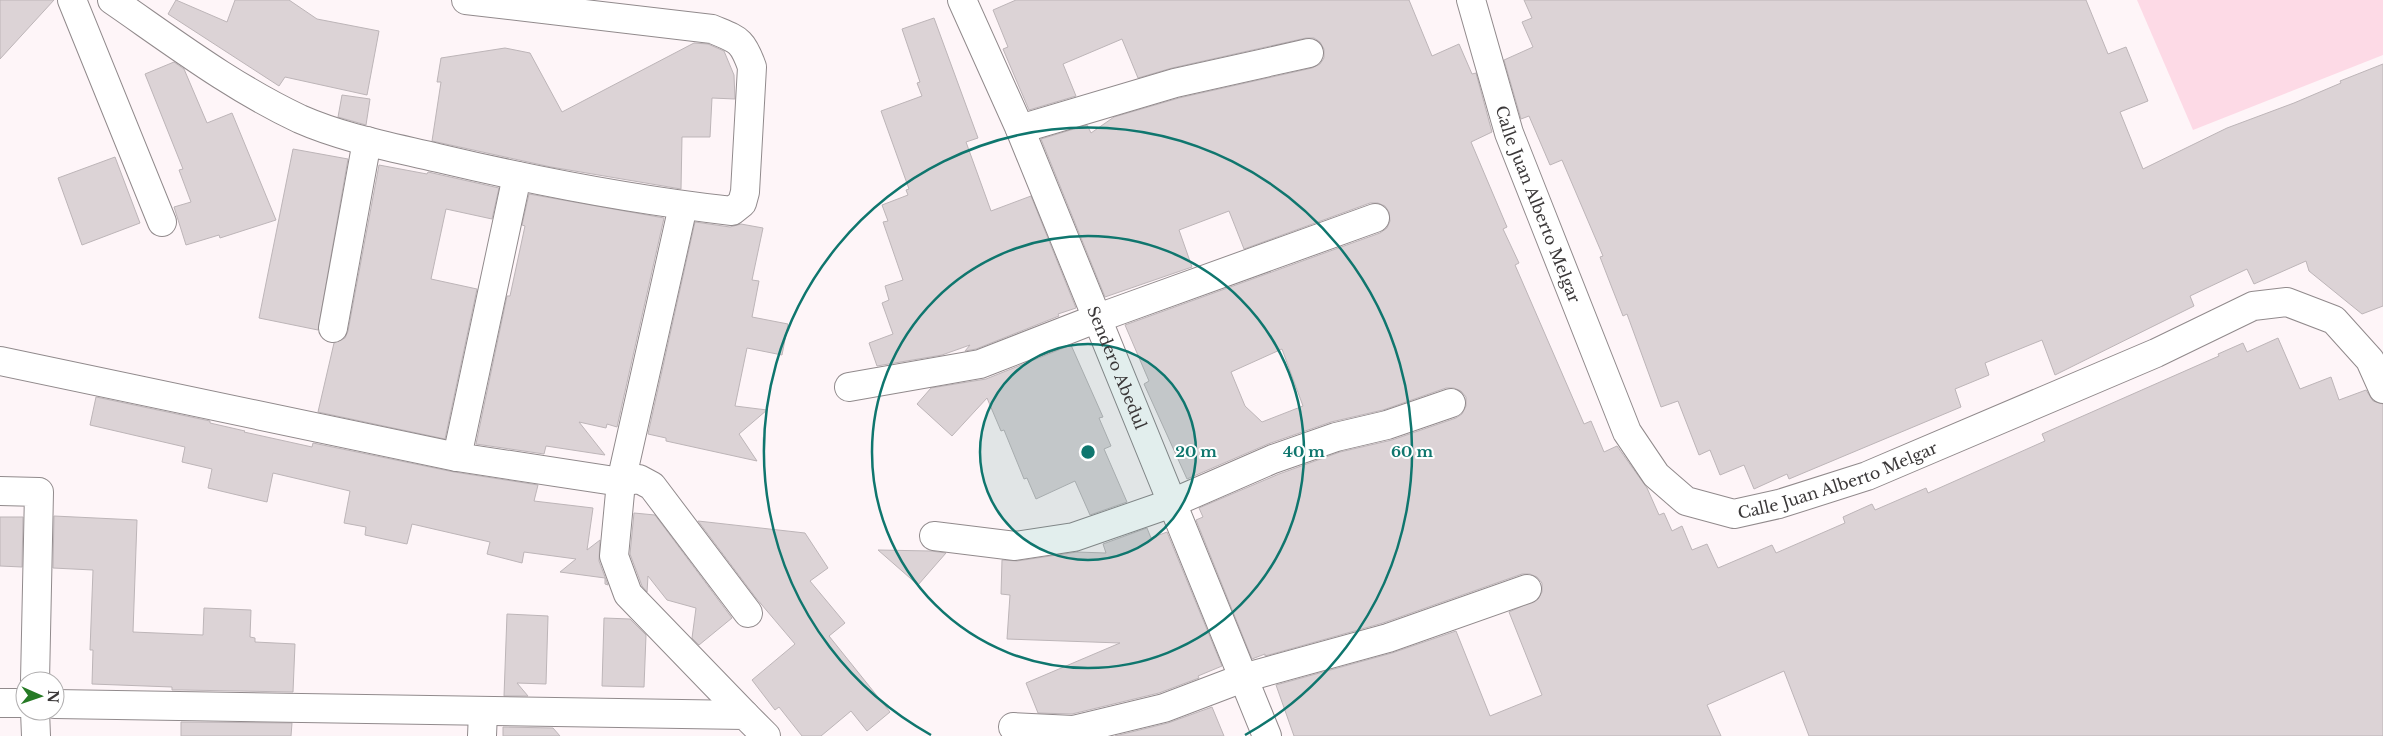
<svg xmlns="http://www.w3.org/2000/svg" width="2383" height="736" viewBox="0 0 2383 736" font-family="'Libre Baskerville',serif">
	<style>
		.green { fill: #fddae6 }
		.building { fill: #dcd3d6; stroke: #bdb5b8; fill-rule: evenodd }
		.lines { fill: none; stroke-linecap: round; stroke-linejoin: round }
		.minor-casing { stroke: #918a8c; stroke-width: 30 }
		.tertiary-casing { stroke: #918a8c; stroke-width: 30 }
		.minor { stroke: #fff; stroke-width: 28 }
		.tertiary { stroke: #fff; stroke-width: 28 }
		.ring { fill: none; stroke: #0f766e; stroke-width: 2.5 }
		.labels { text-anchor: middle; stroke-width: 4; stroke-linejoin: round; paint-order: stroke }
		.street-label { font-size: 16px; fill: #3b3839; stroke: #fff }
		.centre { fill: #0f766e; stroke: #fff; stroke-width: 2.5 }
		.ring-label { font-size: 15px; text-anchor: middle; font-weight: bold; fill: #0f766e; stroke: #fff; stroke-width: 4; stroke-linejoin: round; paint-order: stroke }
	</style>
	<rect width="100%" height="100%" fill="#fef5f8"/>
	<!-- green -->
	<path class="green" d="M2137 0H2383V55L2193 130Z"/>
	<!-- building -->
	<path class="building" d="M0 0H54L0 59Z
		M176 0 227 22 235 0H289L317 19 379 31 367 95 285 77 279 86 168 14Z
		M1016 0H1409L1432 56 1459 44 1472 74 1476 73 1492 132 1471 142 1507 227 1503 229 1519 263 1515 265 1584 424 1591 421 1604 452 1617 446 1647 488 1659 515 1664 513 1672 531 1682 526 1692 550 1707 544 1718 568 1772 545 1776 553 1845 523 1843 517 1872 504 1875 510 1926 488 1928 493 2045 441 2042 434 2219 356 2218 354 2243 343 2247 352 2278 338 2300 389 2331 377 2339 400 2366 390 2373 401 2383 404V736H1809L1784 671 1707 705 1721 736H1294L1276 685 1392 653 1456 631 1490 716 1542 695 1509 612 1538 599 1542 592V583L1537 577 1530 574H1522L1383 623 1265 656V654L1252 659 1196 520 1203 517 1199 508 1279 474 1340 452 1392 440 1456 418 1462 414 1466 406V397L1461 391 1454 388H1446L1383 410 1331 422 1268 444 1187 479 1144 384 1149 381 1125 325 1380 233 1387 228 1390 221 1389 212 1385 206 1378 203H1370L1244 249 1229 211 1179 230 1192 267 1105 297 1041 139 1087 125 1091 133 1114 117 1179 98 1312 68 1320 64 1324 58V49L1320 42 1314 38H1306L1172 68 1138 78 1122 39 1063 64 1076 96 1029 110 1003 49 1008 47 993 10ZM1282 349 1303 406 1262 422 1245 406 1231 372Z
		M1524 0H2086L2108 54 2126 47 2148 101 2120 112 2143 169 2227 128 2294 103 2341 83 2340 81 2383 64V306L2362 314 2309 271 2306 261 2254 284 2247 269 2190 296 2194 306 2055 375 2042 340 1985 363 1989 375 1955 389 1961 407 1789 479 1787 474 1754 489 1744 465 1720 475 1710 450 1699 455 1678 401 1661 407 1627 314 1623 316 1612 288 1600 257 1603 256 1562 160 1550 165 1529 116 1521 119 1504 60 1533 47 1522 22 1532 18Z
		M934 18 978 138 966 142 991 211 1031 196 1076 308 1058 314 1059 316 976 349 965 351 970 345 942 355 877 366 869 343 893 334 882 303 889 300 885 286 903 280 883 222 888 221 882 205 908 195 906 190 909 189 881 111 922 96 917 83 920 82 902 29Z
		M694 43 708 44 724 51 734 75 735 99 712 98 710 137H682L681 189 551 167 432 141 441 82H437L441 58 505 48 530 53 562 112Z
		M174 62 184 69 207 123 232 113 276 220 220 238 219 235 186 245 174 207 191 202 179 170 183 169 145 74Z
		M342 95 370 99 366 125 338 117Z
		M293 149 348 159 318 330 259 318Z
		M115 157 140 223 82 245 58 178Z
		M379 165 427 174 428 172 499 188 492 219 446 209 431 279 477 289 445 439 318 412 334 343 345 338 348 331Z
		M529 194 664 218 617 427 607 424 606 428 579 422 605 455 546 446 544 454 476 444 507 296H510L525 226 522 225Z
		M695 222 730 227 741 224 763 228 752 280 759 281 752 317 788 324 782 355 747 348 735 406 767 410 739 434 757 461 666 441V438L648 434Z
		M1071 345 1103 417 1099 418 1111 446 1104 449 1127 502 1090 515 1075 481 1036 499 1027 478 1024 479 1004 430 1001 431 987 398 952 436 917 404 931 388 986 379Z
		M96 397 210 421V423L245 431 244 432 312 447 313 443 454 472 538 485 534 501 593 508 587 550 600 540 599 561 608 585 605 584V578L560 572 576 559 524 552 522 563 487 554 490 542 412 524 407 544 365 535 366 527 344 523 350 491 273 473 267 502 208 488 212 469 182 462 185 447 90 425Z
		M634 513 655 515 732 618 699 645 692 638 696 608 667 600 648 576 647 592 642 586 630 554Z
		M54 516 137 520 133 632 203 635 204 608 251 610 250 637 255 638V642L295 644 293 692 182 690H172V687L92 684 93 650H90L93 570 53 568Z
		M0 517H23L22 567 0 566Z
		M698 521 805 533 828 568 810 581 845 623 829 636 890 712 867 731 851 711 821 736H802L779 707 775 710 752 680 795 644 756 598Z
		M1147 528 1151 538 1167 532 1222 666 1198 676 1199 678 1159 693 1072 714 1038 713 1026 683 1120 643 1007 639 1010 595 1001 594 1002 560 1017 561 1077 552 1106 553 1103 544Z
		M878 550 931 551 946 553 918 585Z
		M507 614 548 616 546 684 517 683 528 696H504Z
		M604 618 630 619 646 635 644 687 602 686Z
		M1212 707 1224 736H1115L1168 723Z
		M181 722 292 723 291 736H181Z
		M503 727 553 728 560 736H503Z"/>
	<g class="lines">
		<!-- minor casing -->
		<g class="minor-casing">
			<g id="minor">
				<path d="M72 0 162 222"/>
				<path d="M112 0C173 42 232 87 300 119 343 138 392 147 438 158 535 181 633 200 732 211L742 203 745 192 752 67C742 39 738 40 712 29L466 0"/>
				<path id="s1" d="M962 0 1020 129 1267 736"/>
				<path d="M1020 129 1175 83 1309 53"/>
				<path d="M683 206 621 482 614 556 628 594 745 715"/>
				<path d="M333 328 367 141"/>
				<path d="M0 361 457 457 621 482 639 479 652 486 748 613"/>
				<path d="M849 387 980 364 1098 318 1375 218"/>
				<path d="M457 457 517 176"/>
				<path d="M0 491 39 492 35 681"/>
				<path d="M934 536 1015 546 1074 537 1172 503 1273 459 1336 437 1387 425 1451 403"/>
				<path d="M0 703H25"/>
				<path d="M55 704 745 715 766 736"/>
				<path d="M35 711 36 736"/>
				<path d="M1013 727 1073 730 1164 708 1243 678 1388 638 1527 589"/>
				<path d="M482 736 483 712"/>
			</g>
		</g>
		<!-- tertiary casing -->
		<g class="tertiary-casing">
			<g id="tertiary">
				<path id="s2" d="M1471 0 1509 133 1627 432 1656 475 1686 501 1734 514 1779 504 1867 476 2156 353 2253 306 2287 302 2334 320 2370 360 2383 389"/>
			</g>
		</g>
		<!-- minor -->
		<use href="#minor" class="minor"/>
		<!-- tertiary -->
		<use href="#tertiary" class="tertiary"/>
	</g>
	<!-- distance rings -->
	<circle cx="1088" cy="452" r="108" fill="#0f766e" fill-opacity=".12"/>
	<g class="ring">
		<circle cx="1088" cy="452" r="108"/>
		<circle cx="1088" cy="452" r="216"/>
		<path d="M931 735A324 324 0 1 1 1245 735"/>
	</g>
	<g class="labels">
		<!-- street labels -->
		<g class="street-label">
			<text dy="6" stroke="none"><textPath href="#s2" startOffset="215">Calle Juan Alberto Melgar</textPath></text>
			<text dy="6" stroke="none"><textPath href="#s1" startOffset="399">Sendero Abedul</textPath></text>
			<text dy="6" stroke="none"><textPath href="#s2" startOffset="710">Calle Juan Alberto Melgar</textPath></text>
		</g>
	</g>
	<circle cx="1088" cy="452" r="8" class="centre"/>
	<g class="ring-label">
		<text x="1196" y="457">20 m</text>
		<text x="1304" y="457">40 m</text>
		<text x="1412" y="457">60 m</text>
	</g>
	<!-- north arrow -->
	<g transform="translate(40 696) rotate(92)"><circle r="24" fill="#ffffff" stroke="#b1afb0"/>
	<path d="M0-4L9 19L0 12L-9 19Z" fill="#267a25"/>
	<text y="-8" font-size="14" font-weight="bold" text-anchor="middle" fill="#3b3839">N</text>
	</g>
</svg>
